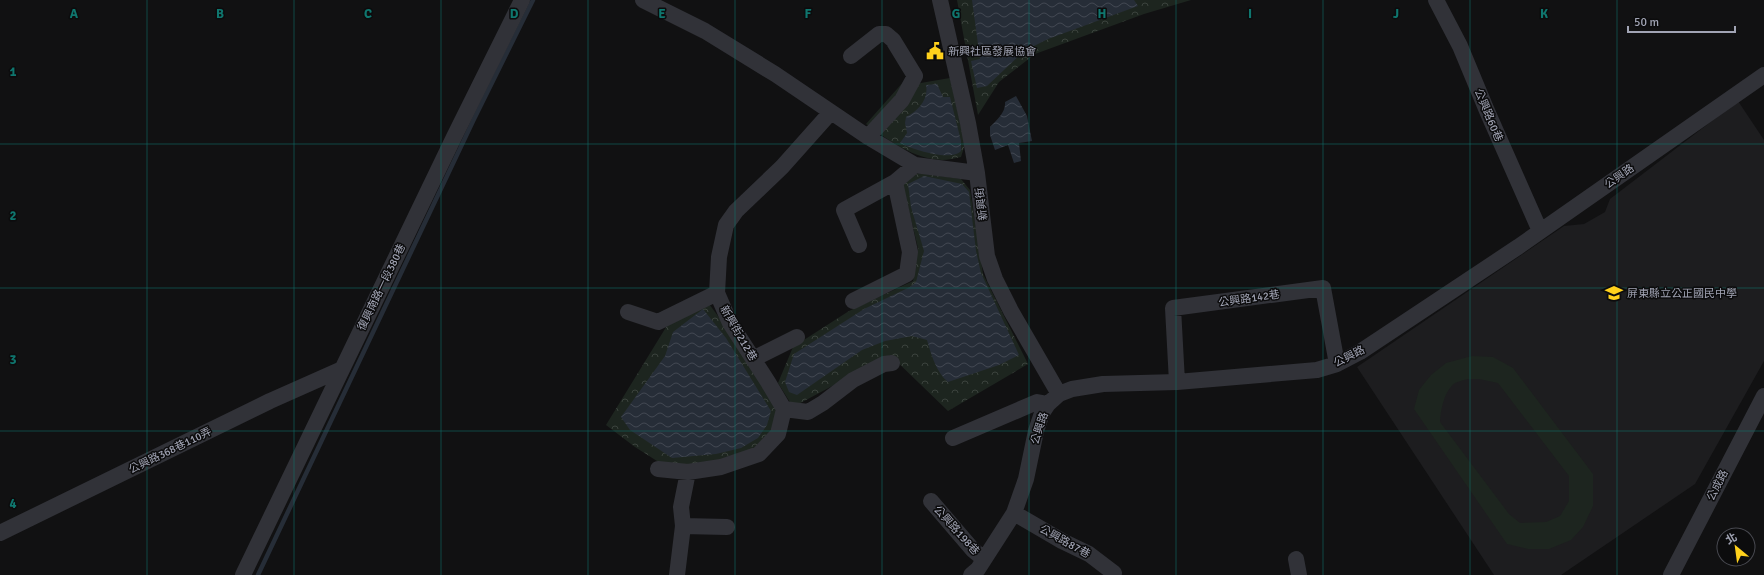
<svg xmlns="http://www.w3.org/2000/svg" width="1764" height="575" viewBox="0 0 1764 575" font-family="Signika,'Noto Sans TC',sans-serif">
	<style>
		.built { fill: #1d1d1f }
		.grass { fill: #1d251f; fill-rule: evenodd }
		.park { fill: url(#park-crowns) }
		.water { fill: url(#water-waves) }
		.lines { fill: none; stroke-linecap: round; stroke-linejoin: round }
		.stream { stroke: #262d37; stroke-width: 4.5 }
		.minor { stroke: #313238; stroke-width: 16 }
		.grid { fill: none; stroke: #0f766e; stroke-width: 1; stroke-opacity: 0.55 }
		.labels { text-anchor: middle; stroke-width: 3; stroke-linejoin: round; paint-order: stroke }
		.poi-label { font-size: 11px; fill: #a1a4b4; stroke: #0c0c0d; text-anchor: start }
		.street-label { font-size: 11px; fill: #a1a4b4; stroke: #0c0c0d }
		.grid-label { font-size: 13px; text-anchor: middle; font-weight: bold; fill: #0f766e; stroke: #0c0c0d; stroke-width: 3; stroke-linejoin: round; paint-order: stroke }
	</style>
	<defs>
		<pattern id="park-crowns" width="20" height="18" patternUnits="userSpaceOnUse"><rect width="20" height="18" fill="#1d251f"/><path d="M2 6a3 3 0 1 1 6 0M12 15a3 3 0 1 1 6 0" fill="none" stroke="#3b423d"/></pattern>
		<pattern id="water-waves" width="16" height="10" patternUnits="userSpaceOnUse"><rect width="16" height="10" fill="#262d37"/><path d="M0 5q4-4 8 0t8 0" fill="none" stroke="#424852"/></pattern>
	</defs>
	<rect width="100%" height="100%" fill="#111112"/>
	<!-- built -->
	<path class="built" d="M1738 101 1764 140V361L1695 484 1561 575H1494L1357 367 1564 226 1584 224 1605 212 1610 199Z"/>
	<!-- grass -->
	<path class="grass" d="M1472 356 1493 357 1513 368 1593 474V506L1583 527 1571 540 1549 549H1528L1507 544 1414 409 1419 390 1431 375 1446 363ZM1468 379H1479L1498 383 1569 476V501L1560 516 1546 522 1520 523 1509 514 1440 422C1441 409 1444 391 1455 383 1459 381 1464 380 1468 379Z"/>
	<!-- park -->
	<path class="park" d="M957 0H1191L1144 14 1035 54 999 82 978 115Z
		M950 78 965 144 961 157C955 158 948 160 942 160 914 159 888 140 866 124L905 80 915 84Z
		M919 173 961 179 970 190 983 274 1028 364 948 411 890 355 793 407 778 383 793 347 849 311 913 281 918 248 902 182Z
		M709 304 736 340 777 406 772 430 752 450 715 463 668 468 635 447 606 425 668 324Z"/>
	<!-- water -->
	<path class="water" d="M972 0H1134L1138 6 1048 39 1024 51 987 86 977 88 971 61 980 59Z
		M937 84 943 97H950L961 141V151C951 162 911 149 900 143L907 133 905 123 906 117C918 111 929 99 926 85Z
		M1016 96 1027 116 1032 141 1019 143 1021 161 1014 163 1008 145 995 150 990 135V127C997 120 1006 112 1005 102Z
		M924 176 962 184 969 192 976 251 981 273 1019 355 999 365 948 382C936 372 931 354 927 340L912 336 885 341 862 350 797 395 789 392 785 382 794 354 864 309 910 287 916 282 924 251 911 207 908 184Z
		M703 309 726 338 771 411 767 425 758 438 741 448 716 454 672 458 630 430 621 417 665 356 673 332Z"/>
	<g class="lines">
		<!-- stream -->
		<path class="stream" d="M258 575 474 119 533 0"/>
		<!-- minor -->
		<path class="minor" d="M643 0 705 31 775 74 868 137 915 165 977 173
			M940 0 968 123 977 173 987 256 995 279 1011 311 1059 394
			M1436 0 1460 46 1487 111 1540 231
			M851 56 879 34H886L893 40 915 76 902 100 868 137
			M859 245 844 210 895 182
			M853 301 907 274 910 252 895 182 915 165
			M628 312 658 322 717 293
			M753 359 797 337
			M1177 382 1173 308 1323 288 1337 364
			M784 409 808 412 823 403 853 380 884 364 892 363
			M953 438 1037 402 1048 404
			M658 469 688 472 721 467 759 454 778 434 784 409 768 382 730 323 717 293 719 257 726 225 736 211 782 167 831 112
			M931 501 973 550 984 559
			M1014 513 1062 541 1089 554 1114 573
			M683 526 727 527
			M0 533 270 401 342 369
			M1296 559 1299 575
			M243 575 454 137 522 0
			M677 575 683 526 681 507 688 472
			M971 575 978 569 1014 513 1026 479 1036 431 1042 413 1048 404 1059 394 1072 389 1103 384 1177 382 1317 370 1337 364 1360 352 1518 247 1764 75
			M1671 575 1764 396"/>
	</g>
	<!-- grid -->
	<path class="grid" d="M147 0V575M294 0V575M441 0V575M588 0V575M735 0V575M882 0V575M1029 0V575M1176 0V575M1323 0V575M1470 0V575M1617 0V575M0 144H1764M0 288H1764M0 431H1764"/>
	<!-- icons -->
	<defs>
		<g id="civic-bare" transform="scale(1.38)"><path d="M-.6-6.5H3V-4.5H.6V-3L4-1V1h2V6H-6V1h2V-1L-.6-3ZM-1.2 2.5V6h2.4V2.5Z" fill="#ffd11c" stroke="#0c0c0d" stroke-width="2.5" paint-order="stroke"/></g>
		<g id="school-bare" transform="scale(1.38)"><path d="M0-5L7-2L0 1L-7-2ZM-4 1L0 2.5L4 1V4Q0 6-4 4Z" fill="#ffd11c" stroke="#0c0c0d" stroke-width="2.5" paint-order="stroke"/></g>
	</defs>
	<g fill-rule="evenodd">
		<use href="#civic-bare" x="935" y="51"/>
		<use href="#school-bare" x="1614" y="293"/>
	</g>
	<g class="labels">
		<!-- poi labels -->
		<g class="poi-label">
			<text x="948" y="55">新興社區發展協會</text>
			<text x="1627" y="297">屏東縣立公正國民中學</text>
		</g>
		<!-- street labels -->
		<g class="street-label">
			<text transform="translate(1489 115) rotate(67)" y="4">公興路60巷</text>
			<text transform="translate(1619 176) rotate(-35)" y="4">公興路</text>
			<text transform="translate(981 204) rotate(-97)" y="4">新興街</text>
			<text transform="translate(381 287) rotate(-64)" y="4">復興南路一段380巷</text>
			<text transform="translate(1249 298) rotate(-8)" y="4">公興路142巷</text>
			<text transform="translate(739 333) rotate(60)" y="4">新興街212巷</text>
			<text transform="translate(1349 356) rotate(-27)" y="4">公興路</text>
			<text transform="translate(1039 428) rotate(-72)" y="4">公興路</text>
			<text transform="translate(170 450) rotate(-26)" y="4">公興路368巷110弄</text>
			<text transform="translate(1717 485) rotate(-63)" y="4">公成路</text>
			<text transform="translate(957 530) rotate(48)" y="4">公興路198巷</text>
			<text transform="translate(1065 541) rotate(29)" y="4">公興路87巷</text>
		</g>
	</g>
	<g class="grid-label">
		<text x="74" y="18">A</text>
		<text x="220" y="18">B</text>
		<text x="368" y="18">C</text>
		<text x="514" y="18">D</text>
		<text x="662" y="18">E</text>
		<text x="808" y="18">F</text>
		<text x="956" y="18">G</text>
		<text x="1102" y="18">H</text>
		<text x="1250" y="18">I</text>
		<text x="1396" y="18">J</text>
		<text x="1544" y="18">K</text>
		<text x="13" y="76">1</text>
		<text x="13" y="220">2</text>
		<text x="13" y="364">3</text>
		<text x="13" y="508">4</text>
	</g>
	<!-- north arrow -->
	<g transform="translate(1736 547) rotate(331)"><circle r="19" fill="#0c0c0d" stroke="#484950"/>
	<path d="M0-3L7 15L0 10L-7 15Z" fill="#ffd11c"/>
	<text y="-6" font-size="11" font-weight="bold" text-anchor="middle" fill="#a1a4b4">北</text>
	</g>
	<!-- scale -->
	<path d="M1628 26v6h107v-6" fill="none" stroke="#a1a4b4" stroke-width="2"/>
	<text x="1634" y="26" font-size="12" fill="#a1a4b4" stroke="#0c0c0d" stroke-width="3" paint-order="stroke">50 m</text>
</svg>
